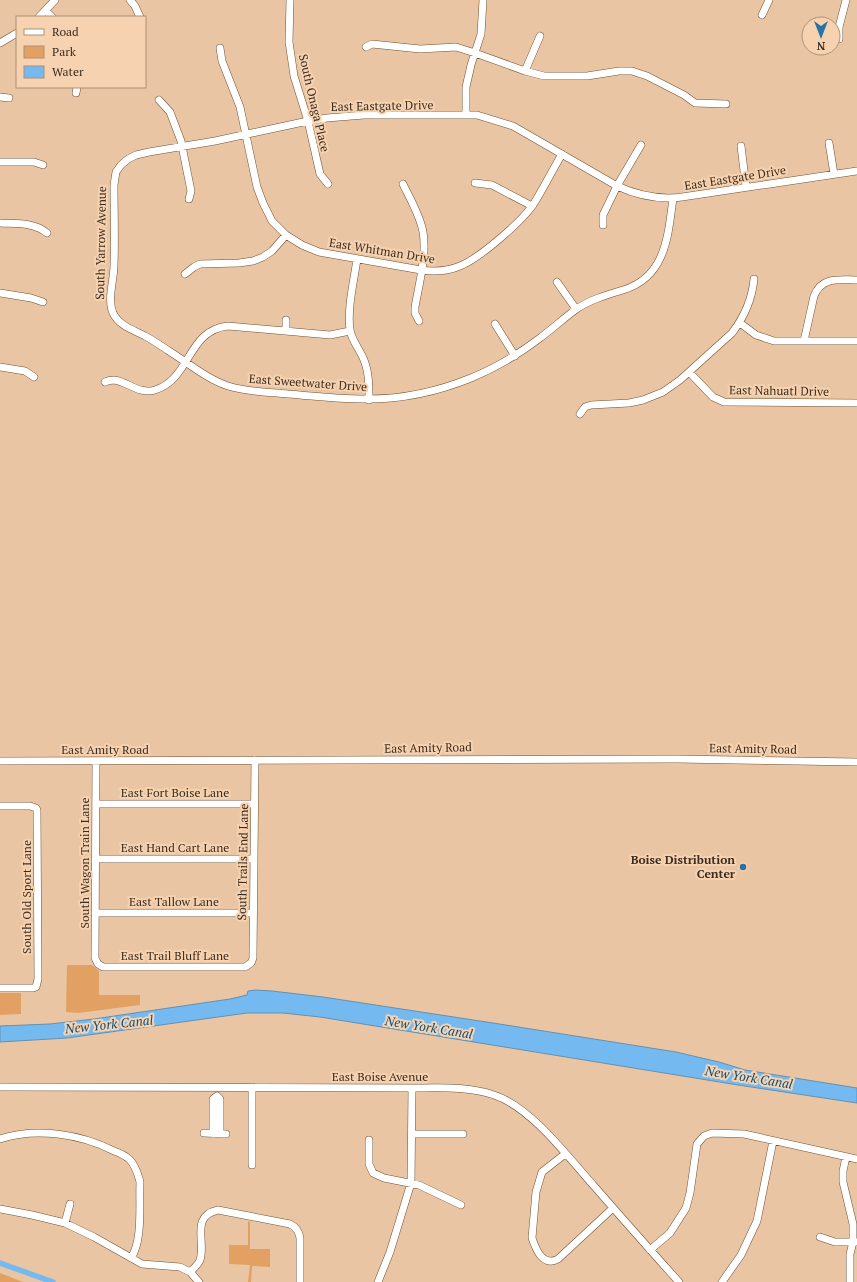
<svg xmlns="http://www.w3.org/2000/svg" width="857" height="1282" viewBox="0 0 857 1282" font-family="'PT Serif',serif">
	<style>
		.green { fill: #e2a163 }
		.water { fill: #74baf0; stroke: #6390b2 }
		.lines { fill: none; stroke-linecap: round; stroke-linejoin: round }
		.canal { stroke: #74baf0; stroke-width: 5.5 }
		.minor-casing { stroke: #705032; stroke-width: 8 }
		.minor { stroke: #fff; stroke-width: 7 }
		.poi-dot { fill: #2972a6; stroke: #f7d2b0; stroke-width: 1.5 }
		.labels { text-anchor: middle; stroke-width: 4; stroke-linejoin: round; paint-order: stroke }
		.street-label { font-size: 12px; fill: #3b2d20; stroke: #f7d2b0 }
		.poi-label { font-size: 12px; font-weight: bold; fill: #3b2d20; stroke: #f7d2b0; text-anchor: end }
		.water-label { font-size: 13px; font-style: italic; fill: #084f7c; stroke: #f7d2b0 }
	</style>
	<rect width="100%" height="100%" fill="#eac5a3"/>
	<!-- green -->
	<path class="green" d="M67 965H92L99 971V995H140V1005L78 1013 66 1012Z
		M0 993H21V1014L0 1015Z
		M248 1221 250 1222V1249H270V1267L252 1266 251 1282H248L250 1265 229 1264V1245H248Z
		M0 1273 23 1282H0Z"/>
	<!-- water -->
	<path class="water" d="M255 990 272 991 323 997 493 1023 676 1052 719 1062 745 1070 857 1088V1103L738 1085 320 1017 283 1013H247L67 1038 0 1042V1026L50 1024 94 1019 230 999 247 995 248 991Z"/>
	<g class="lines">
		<!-- canal -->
		<path class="canal" d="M0 1263 53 1282"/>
		<!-- minor casing -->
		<g class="minor-casing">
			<path id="minor" d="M130 0 135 6 140 17
				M290 0 289 42 294 76 308 121 320 174 328 184
				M46 11 52 17
				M762 15 769 0
				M39 17 55 0
				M839 39V27L846 0
				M0 43 17 33
				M366 47 372 44 420 49 456 47 475 53 525 71 544 76H587L619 71H632L647 76 684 95 695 103 726 104
				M220 48 222 61 240 107 257 187 263 203 272 221 286 235 302 245 319 252 421 270C435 272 448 271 460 266 480 258 521 222 533 205 543 189 552 171 562 154
				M525 71 540 36
				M76 93 77 87
				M0 97 9 98
				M159 100 170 112 181 141 191 191 189 199
				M466 115V87L471 65 481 34 483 0
				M829 143 834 174
				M741 146 746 187
				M0 162H34L43 165
				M475 183 492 185 532 206
				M403 184C410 199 420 215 423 232 427 255 419 284 415 307V313L419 321
				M673 198C668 236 666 277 623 290 606 295 589 300 575 310 563 319 552 329 540 338 519 354 495 368 471 378 439 391 403 399 368 399 342 400 315 396 288 394 268 392 247 392 228 386 207 379 188 363 169 351 161 346 153 340 145 336 134 330 119 326 113 313 107 299 114 280 114 265 115 239 114 212 114 185L116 172 121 165 128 159 136 155 149 152 215 141 308 121 327 118 364 115H477L513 126 617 186C639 196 659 200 682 197L857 171
				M0 223C16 224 34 222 47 233
				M603 225V215L617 186 641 145
				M357 259C354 281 347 308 350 330 352 341 360 350 364 360 369 372 369 387 369 400
				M185 274 194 267 200 264 239 263 253 261 263 257 272 251 286 235
				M557 282 576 309
				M0 293 31 298 43 302
				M740 323 756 335 774 341H857
				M495 324 515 356
				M286 331V320
				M804 341 814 296C822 276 839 280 857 280
				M0 367 25 371 34 377
				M689 372 713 397 724 402 857 403
				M105 382C107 381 111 380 114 380 127 381 139 395 155 390 191 379 187 330 228 326L330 335 350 331
				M580 414 585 407 591 405 629 403 643 400 663 392 680 380 732 333C745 316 752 300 754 279
				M0 761 677 759 857 762
				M96 761 95 958 98 964 103 967H245L251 963 253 958 255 760
				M96 804H254
				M0 806H30L36 808 37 810 38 979 36 987 33 988H0
				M95 859H254
				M95 913H253
				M0 1087 412 1088C439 1088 468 1086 494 1095 531 1107 568 1157 594 1186 622 1218 650 1250 679 1282
				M204 1133 226 1134
				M213 1134V1099L217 1096 220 1099V1134
				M412 1134H463
				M0 1139C36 1127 81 1134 114 1151 120 1153 126 1156 130 1160 136 1166 138 1175 140 1182 139 1205 143 1240 131 1258
				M369 1140V1164L373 1173 384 1178 419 1185 461 1205
				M565 1154 542 1172 536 1192 532 1238C536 1250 543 1267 558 1259L613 1208
				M846 1157 843 1171V1182L853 1224V1242L850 1254V1282
				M252 1165V1087
				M0 1209 32 1215 65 1223 94 1237 142 1264 180 1267 190 1272 199 1282
				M65 1223 70 1204
				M820 1237 835 1242H857
				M650 1250 670 1233 686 1208 690 1193 697 1144 704 1136 712 1133 744 1134 857 1159
				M190 1272C194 1268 198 1265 200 1260 206 1242 190 1216 218 1210L290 1224C296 1227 299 1231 300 1238V1282
				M378 1282 390 1252 411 1183 412 1088
				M722 1282 741 1255 757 1221 773 1141"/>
		</g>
		<!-- minor -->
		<use href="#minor" class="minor"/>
	</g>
	<!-- markers -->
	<circle class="poi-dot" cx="743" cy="867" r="4"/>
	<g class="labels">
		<!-- street labels -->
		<g class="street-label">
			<text transform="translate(314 103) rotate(77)" y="4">South Onaga Place</text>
			<text transform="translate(382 106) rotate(-1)" y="4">East Eastgate Drive</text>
			<text transform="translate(735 178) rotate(-9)" y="4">East Eastgate Drive</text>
			<text transform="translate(101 243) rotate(-89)" y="4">South Yarrow Avenue</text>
			<text transform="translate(382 251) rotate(9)" y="4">East Whitman Drive</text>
			<text transform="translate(308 383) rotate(4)" y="4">East Sweetwater Drive</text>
			<text transform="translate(779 391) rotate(1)" y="4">East Nahuatl Drive</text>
			<text transform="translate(428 748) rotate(-1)" y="4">East Amity Road</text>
			<text transform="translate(753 749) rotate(1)" y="4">East Amity Road</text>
			<text x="105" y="754">East Amity Road</text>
			<text x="175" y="797">East Fort Boise Lane</text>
			<text x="175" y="852">East Hand Cart Lane</text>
			<text transform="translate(243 862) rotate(-89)" y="4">South Trails End Lane</text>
			<text transform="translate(85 863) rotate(-90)" y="4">South Wagon Train Lane</text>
			<text transform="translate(27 897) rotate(-90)" y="4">South Old Sport Lane</text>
			<text x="174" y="906">East Tallow Lane</text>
			<text x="175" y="960">East Trail Bluff Lane</text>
			<text x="380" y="1081">East Boise Avenue</text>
		</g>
		<!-- poi labels -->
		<g class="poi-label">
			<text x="735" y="864">Boise Distribution<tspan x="735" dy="14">Center</tspan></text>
		</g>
		<!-- water labels -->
		<g class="water-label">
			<text transform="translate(109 1024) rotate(-6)" y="5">New York Canal</text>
			<text transform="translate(429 1027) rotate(9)" y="5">New York Canal</text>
			<text transform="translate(749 1077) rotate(9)" y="5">New York Canal</text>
		</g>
	</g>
	<!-- legend -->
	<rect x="16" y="16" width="130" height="72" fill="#f7d2b0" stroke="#ac9076"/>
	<rect x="24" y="29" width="20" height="6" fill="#ffffff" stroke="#ac9076"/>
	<text x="52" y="36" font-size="12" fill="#3b2d20">Road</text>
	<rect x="24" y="46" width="20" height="12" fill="#e2a163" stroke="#ac9076"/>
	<text x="52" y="56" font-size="12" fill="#3b2d20">Park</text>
	<rect x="24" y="66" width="20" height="12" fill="#74baf0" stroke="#ac9076"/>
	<text x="52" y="76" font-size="12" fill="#3b2d20">Water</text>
	<!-- north arrow -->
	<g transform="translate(821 36) rotate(180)"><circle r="19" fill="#f7d2b0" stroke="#ac9076"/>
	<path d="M0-3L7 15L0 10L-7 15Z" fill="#2972a6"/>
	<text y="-6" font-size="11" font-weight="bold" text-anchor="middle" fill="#3b2d20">N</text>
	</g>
</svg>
